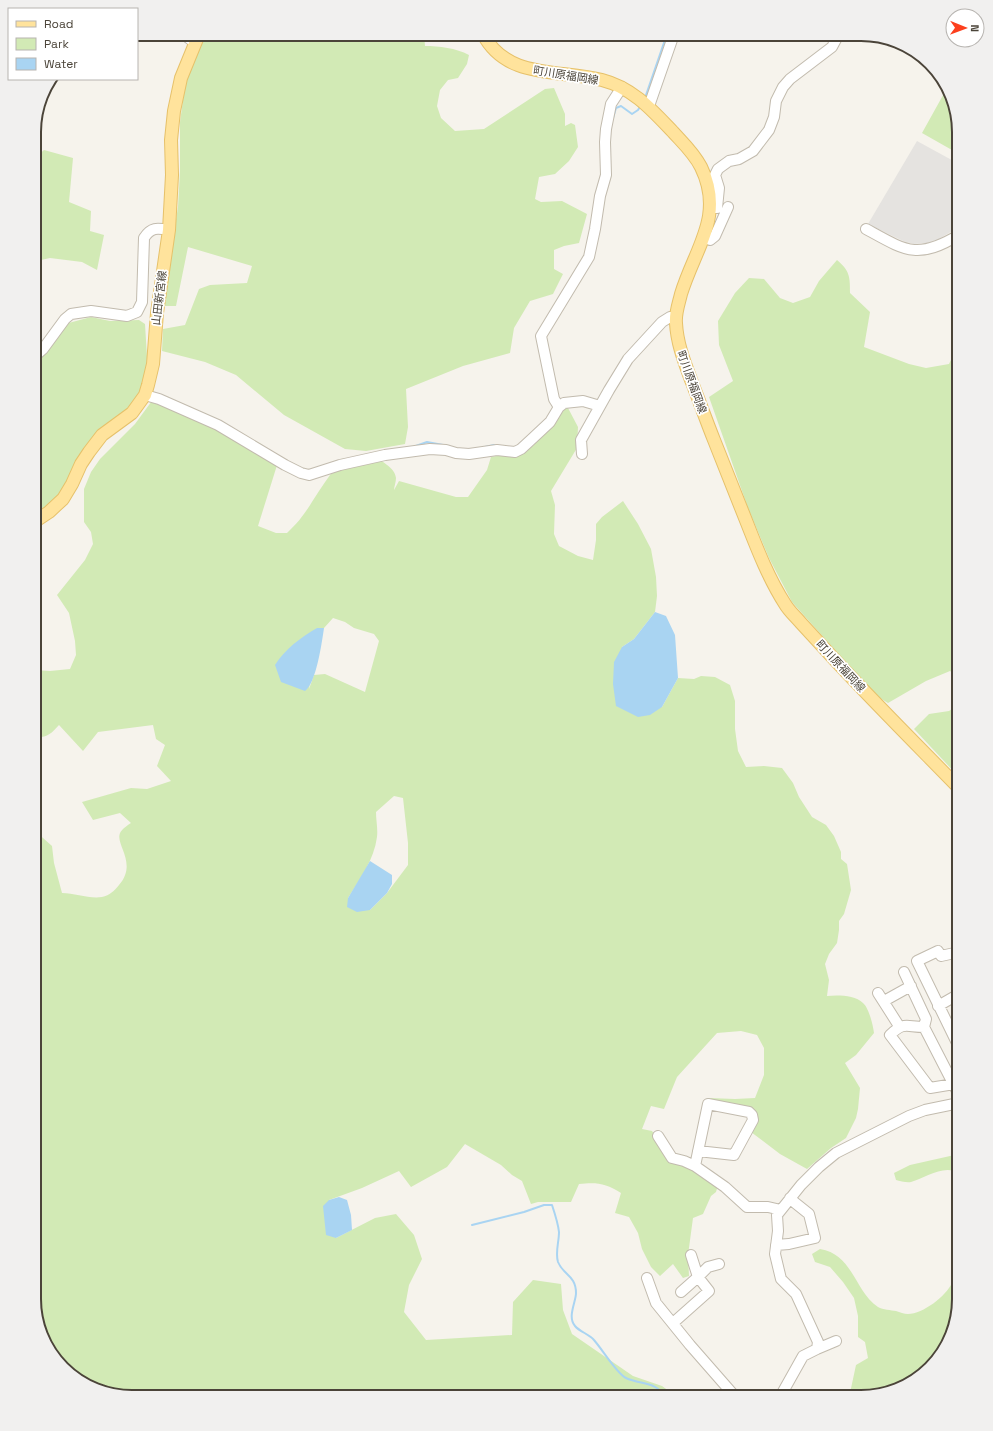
<svg xmlns="http://www.w3.org/2000/svg" width="993" height="1431" viewBox="0 0 993 1431" font-family="'Space Grotesk','Noto Sans JP',sans-serif">
	<style>
		.green { fill: #d2eab5; fill-rule: evenodd }
		.parking { fill: #e5e3e0 }
		.water { fill: #a9d4f2 }
		.lines { fill: none; stroke-linecap: round; stroke-linejoin: round }
		.stream { stroke: #a9d4f2; stroke-width: 2 }
		.minor-casing { stroke: #c2bbae; stroke-width: 12 }
		.major-casing { stroke: #e6c16a; stroke-width: 14 }
		.minor { stroke: #fff; stroke-width: 10 }
		.major { stroke: #ffe39c; stroke-width: 12 }
		.labels { text-anchor: middle; stroke-width: 3.5; stroke-linejoin: round; paint-order: stroke }
		.street-label { font-size: 11px; fill: #4b4439; stroke: #fff }
		.rim { fill: none; stroke: #4b4439; stroke-width: 2 }
	</style>
	<rect width="100%" height="100%" fill="#f6f3ec"/>
	<!-- green -->
	<path class="green" d="M207 34H424L425 46C439 46 456 48 469 55L467 64 458 78 448 80 440 90 437 106 441 118 455 131 484 129 545 89 554 88 565 114V126L571 123 575 125 578 147 569 161 555 174 539 177 535 199 541 202 562 201 587 214 579 243 564 246 554 250V269L563 274 553 294 530 301 514 328 510 353 463 366 406 389 408 427 405 444 366 451 345 449 284 415 236 375 205 362 162 351 163 329 185 325 199 289 210 285 247 283 252 266 188 247 176 306H162L178 207 180 171V122L186 78 196 52Z
		M947 88 959 132V154L922 133Z
		M44 150 73 158 69 202 91 211 90 231 104 235 97 270 82 262 50 258 41 260 34 272V159Z
		M837 260C850 271 850 277 850 293L870 312 864 347 909 364 926 368 949 364 959 343V677L950 671 926 681 888 703 875 695 792 602 769 558 748 508 709 397 733 381 719 345 718 321 735 293 749 278 764 279 780 298 793 303 810 297 819 281Z
		M91 317 110 321 139 320 145 324 147 357 146 375 137 398 124 412 62 492 51 503 34 516V361L65 324Z
		M157 394 222 423 261 444 278 462 258 526 276 533H287C303 518 308 508 319 491 326 480 334 470 341 459L373 455C380 461 395 467 396 478 396 482 394 487 394 490L399 481 456 497H468L487 470 491 457 525 451 534 445 560 409 568 408 578 427 577 448 551 491 555 505 554 534 559 546 578 556 593 560 596 540V524L602 517 623 501 638 524 651 549 656 577 657 596 655 612 634 639 622 647 662 707 678 678 694 679 701 676 715 677 730 685 735 701V729L738 751 746 767 764 766 782 768 793 783 799 797 812 817 826 825 834 836 841 852V859L847 864 851 890 844 914 839 921V930L837 943 829 954 825 964 829 980 827 996C838 995 855 995 863 1003 869 1008 873 1025 874 1033L856 1055 845 1063 860 1088 858 1109 856 1118 846 1138 831 1148 807 1169 780 1154 751 1132 755 1119 709 1098 735 1099 755 1098 764 1075V1048L757 1035 741 1031 717 1033 677 1077 664 1109 651 1106 642 1129 652 1131 662 1146 676 1157H688L711 1171 718 1185 716 1192 711 1196 703 1214 693 1218 688 1255 689 1276 683 1278 673 1264 660 1276 651 1267 642 1249 638 1233 629 1217 615 1213 621 1193C606 1183 596 1182 579 1184L571 1202H538L531 1204 522 1181 512 1175 501 1165 465 1144 447 1167 411 1187 399 1171 362 1188 329 1200 336 1238 375 1218 396 1214 414 1235 422 1259 409 1285 404 1312 426 1340 512 1335 513 1302 533 1280 561 1284 563 1310 572 1334 633 1376 662 1386 669 1391 671 1397H126L83 1384 47 1348 34 1299V830L52 846 54 863 62 893C75 893 89 899 102 897 110 895 114 891 119 885 138 863 115 845 120 833 122 829 128 825 131 823L120 813 93 820 82 802 131 788 147 789 171 781 157 766 165 745 156 739 153 725 98 732 83 751 59 725C51 734 47 738 34 737V670L50 671 70 669 76 655 75 641 69 613 57 595 85 560 93 544 91 532 84 522V489L91 472 100 459 135 424ZM333 618 345 622 354 628 374 634 379 641 365 692 325 674 314 675 309 689 317 628H324ZM394 796 403 798 408 843V865L387 893 370 910 348 898C360 879 374 860 377 837 378 829 376 820 376 812Z
		M959 704V777L914 729 929 714 949 711Z
		M959 1154V1173C943 1164 926 1178 911 1182 907 1183 900 1181 896 1180L894 1173 910 1165Z
		M820 1249C853 1254 855 1292 878 1307 883 1310 891 1310 896 1311 900 1312 904 1314 908 1314 923 1314 946 1296 952 1283 957 1273 957 1262 959 1251V1299L946 1348 910 1384 861 1397H853L850 1393 856 1365 868 1358 865 1342 858 1337V1316L854 1298 843 1282 830 1267 815 1262 812 1254Z"/>
	<!-- parking -->
	<path class="parking" d="M917 141 959 164V227L937 240 928 243 914 244 903 241 868 224Z"/>
	<!-- water -->
	<path class="water" d="M655 612 666 616 675 635 678 678 662 707 650 715 638 717 616 706 613 684 614 662 622 647 634 639Z
		M317 628H324C322 642 316 684 305 691L281 682 275 665C285 649 300 638 317 628Z
		M370 861 392 875V884L387 893 370 910 357 912 347 907 348 898Z
		M339 1197 347 1200 351 1215 352 1230 336 1238 326 1235 323 1206 329 1200Z"/>
	<g class="lines">
		<!-- stream -->
		<path class="stream" d="M645 98 667 34
			M613 118 616 108 621 106 632 114 638 110 641 105
			M413 447 427 442 443 445
			M485 447 494 445
			M472 1225 524 1212 544 1205H552C555 1214 558 1223 559 1232 559 1242 555 1253 558 1262 563 1275 576 1275 576 1293 576 1302 567 1317 575 1326 580 1332 589 1334 594 1340 602 1349 617 1374 626 1378 641 1385 656 1381 665 1397"/>
		<!-- minor casing -->
		<g class="minor-casing">
			<path id="minor" d="M183 34 195 43
				M649 106 674 34
				M711 208H717L719 188 715 175 718 169 729 161 739 159 753 151 769 130 774 117 776 101 783 87 790 79 832 47 839 34
				M866 229C906 251 917 260 959 235
				M703 237 710 240 715 236 728 207
				M34 357 43 349 65 319 71 314 91 311 127 316 137 312 142 302 144 238C151 227 157 228 169 230
				M145 395 159 399 218 425 285 465 301 473 309 475 340 465 385 455 430 449 446 450 456 453 469 454 497 450 515 452 521 449 534 437 550 422 559 407 564 403 583 401 600 406
				M559 407 554 399 541 336 589 257 595 229 600 196 606 175 605 142 606 129 611 104 622 87
				M582 454 581 440 609 390 628 359 662 322 670 317 675 318
				M904 972 926 1019 924 1027 959 1095
				M878 993 899 1026
				M884 1001 911 986
				M938 1006 959 994
				M924 1027C906 1027 904 1021 890 1035L930 1088 954 1084
				M959 1047 917 961 938 951 941 956 959 952
				M658 1136 672 1158 684 1161 695 1166
				M698 1151 734 1155 753 1120 752 1115 749 1112 708 1104 695 1166 725 1187 747 1207H768L781 1210
				M776 1245 789 1244 815 1238 809 1214 794 1202 790 1198
				M691 1255 698 1277 708 1267 719 1264
				M647 1278 656 1303 690 1345 732 1393 737 1397
				M673 1323 709 1291 698 1277 681 1292
				M817 1349 836 1341
				M780 1397 803 1356 817 1349 818 1342 796 1294 781 1279 775 1254 778 1231 777 1215 801 1185 819 1167 836 1153 909 1116 925 1110 959 1103"/>
		</g>
		<!-- major casing -->
		<g class="major-casing">
			<path id="major" d="M483 34C507 80 560 69 602 80 633 88 652 110 673 132 683 143 694 153 701 167 725 216 695 248 681 294 679 303 675 313 676 323 677 343 684 361 691 380 699 400 706 420 714 440 725 468 736 496 747 523 758 551 769 579 785 604 789 611 796 617 801 623 812 635 823 647 835 660 875 703 917 745 959 788
				M34 522 49 512 63 499 72 484 81 464 89 452 102 435 132 413 145 395 148 385 153 364 157 313 169 230 172 175 171 140 174 111 181 78 199 34"/>
		</g>
		<!-- minor -->
		<use href="#minor" class="minor"/>
		<!-- major -->
		<use href="#major" class="major"/>
	</g>
	<g class="labels">
		<!-- street labels -->
		<g class="street-label">
			<text transform="translate(566 75) rotate(9)" y="4">町川原福岡線</text>
			<text transform="translate(159 298) rotate(-83)" y="4">山田新宮線</text>
			<text transform="translate(692 382) rotate(70)" y="4">町川原福岡線</text>
			<text transform="translate(841 666) rotate(47)" y="4">町川原福岡線</text>
		</g>
	</g>
	<!-- crop -->
	<path d="M0 0H993V1431H0ZM132 41H861A91 91 0 0 1 952 132V1299A91 91 0 0 1 861 1390H132A91 91 0 0 1 41 1299V132A91 91 0 0 1 132 41Z" fill="#f1f0ef" fill-rule="evenodd"/>
	<path class="rim" d="M132 41H861A91 91 0 0 1 952 132V1299A91 91 0 0 1 861 1390H132A91 91 0 0 1 41 1299V132A91 91 0 0 1 132 41Z"/>
	<!-- legend -->
	<rect x="8" y="8" width="130" height="72" fill="#ffffff" stroke="#b7b4b0"/>
	<rect x="16" y="21" width="20" height="6" fill="#ffe39c" stroke="#b7b4b0"/>
	<text x="44" y="28" font-size="12" fill="#4b4439">Road</text>
	<rect x="16" y="38" width="20" height="12" fill="#d2eab5" stroke="#b7b4b0"/>
	<text x="44" y="48" font-size="12" fill="#4b4439">Park</text>
	<rect x="16" y="58" width="20" height="12" fill="#a9d4f2" stroke="#b7b4b0"/>
	<text x="44" y="68" font-size="12" fill="#4b4439">Water</text>
	<!-- north arrow -->
	<g transform="translate(965 28) rotate(91)"><circle r="19" fill="#ffffff" stroke="#b7b4b0"/>
	<path d="M0-3L7 15L0 10L-7 15Z" fill="#fc3f1d"/>
	<text y="-6" font-size="11" font-weight="bold" text-anchor="middle" fill="#4b4439">N</text>
	</g>
</svg>
